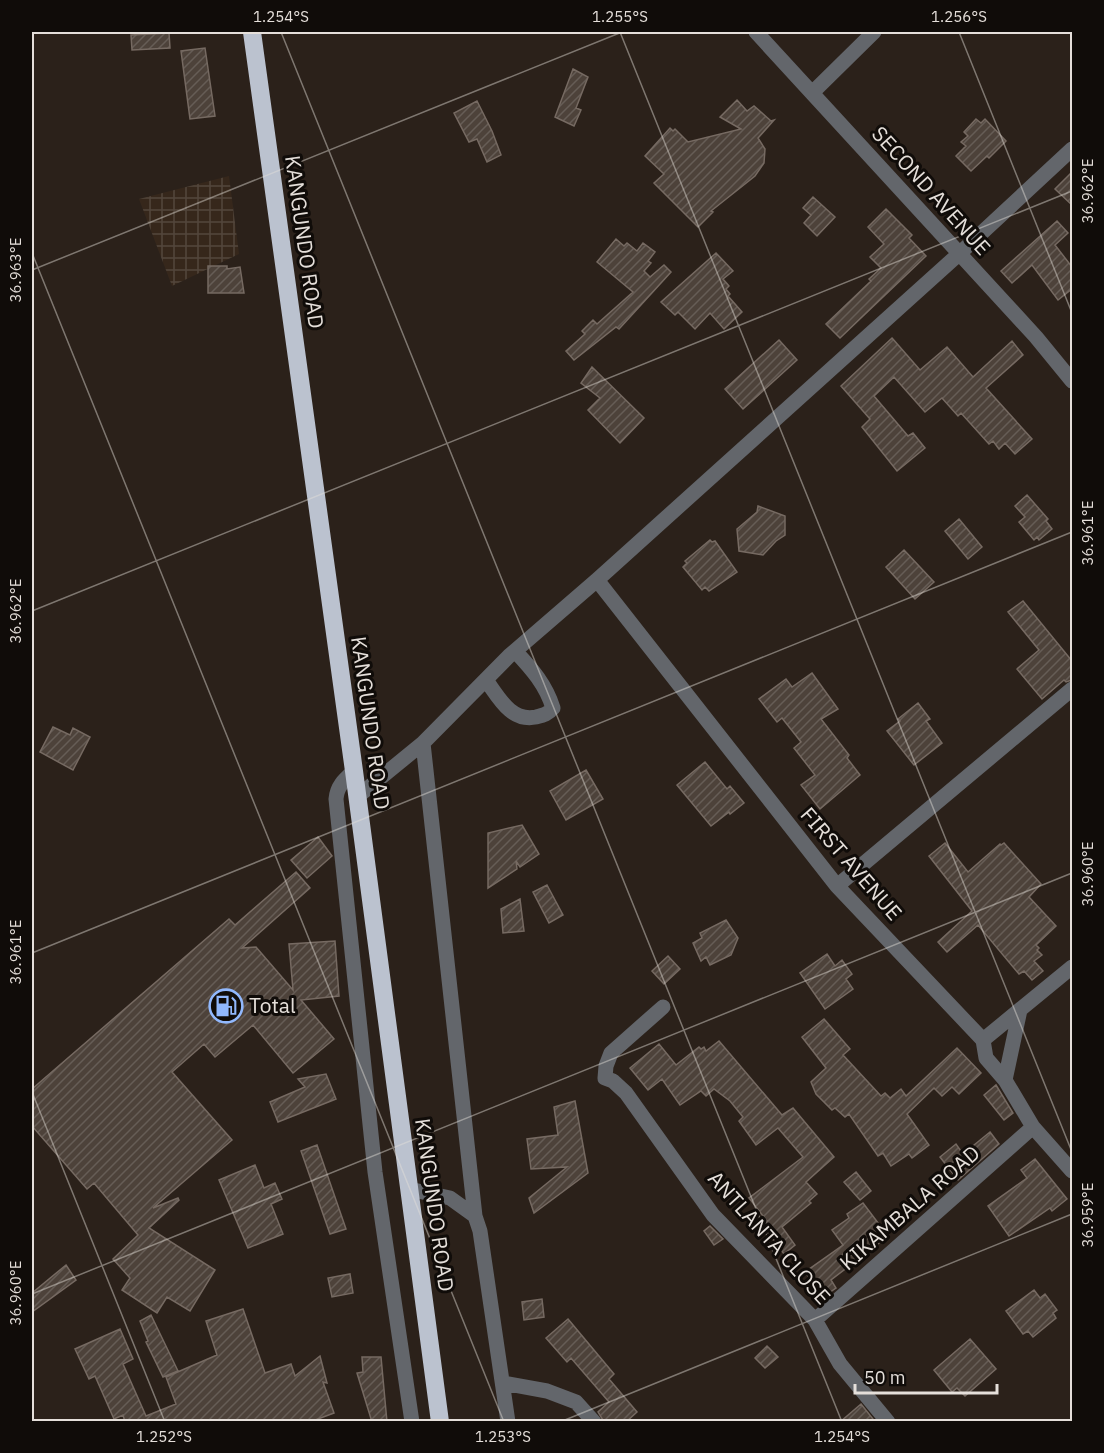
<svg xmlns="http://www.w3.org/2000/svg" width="1104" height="1453" viewBox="0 0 1104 1453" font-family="'IBM Plex Sans',sans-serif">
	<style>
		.industrial { fill: url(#industrial-grid) }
		.building { fill: url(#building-hatch); stroke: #766a62; stroke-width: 1.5 }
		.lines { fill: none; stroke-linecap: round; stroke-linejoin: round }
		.minor { stroke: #63666b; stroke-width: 15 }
		.highway { stroke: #bbc2cf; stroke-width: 18 }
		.ticks { fill: none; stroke: #e5dfda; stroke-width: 1.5; stroke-opacity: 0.45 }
		.labels { text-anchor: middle; stroke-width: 6; stroke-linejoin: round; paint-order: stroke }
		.street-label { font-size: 21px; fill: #e5dfda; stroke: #100c09 }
		.poi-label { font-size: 21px; fill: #e5dfda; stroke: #100c09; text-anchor: start }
		.neatline { fill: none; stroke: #e5dfda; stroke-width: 2 }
		.ticks-label { font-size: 15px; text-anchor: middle; fill: #e5dfda }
	</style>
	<defs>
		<pattern id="industrial-grid" width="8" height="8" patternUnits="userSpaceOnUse" patternTransform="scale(1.5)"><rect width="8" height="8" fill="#36271b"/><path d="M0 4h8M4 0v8" fill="none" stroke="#53463c"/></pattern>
		<pattern id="building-hatch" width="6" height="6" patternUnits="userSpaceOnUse" patternTransform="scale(1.5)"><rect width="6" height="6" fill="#4d423a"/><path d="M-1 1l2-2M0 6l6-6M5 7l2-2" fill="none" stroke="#665d56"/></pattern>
	</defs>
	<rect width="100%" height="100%" fill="#2b211a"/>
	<!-- industrial -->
	<path class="industrial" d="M229 176 239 254 172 286 139 199Z"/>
	<!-- building -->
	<path class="building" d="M169 33 170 48 132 50 131 35Z
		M205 48 215 116 190 119 181 51Z
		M573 69 588 77 576 108 581 110 574 126 555 117Z
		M737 100 747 111 754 106 771 121 774 120 758 138 765 149 764 163 755 176 711 211 713 212 698 227 654 183 664 174 645 156 670 128 673 131 675 129 688 142 741 129 720 117Z
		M477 101 492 131 501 155 487 162 477 139 469 142 454 113Z
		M976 119 981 123 985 119 1006 141 989 158 987 156 971 171 956 156 966 146 961 142 968 136 964 132Z
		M1072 172V205L1055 189Z
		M813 197 835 217 817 236 804 223 811 215 803 208Z
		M886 209 912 235 909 238 926 256 840 338 826 324 871 281 869 279 881 268 870 257 884 244 868 227Z
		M1057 221 1068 233 1055 245 1072 267V289L1058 300 1032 265 1012 283 1001 271Z
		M616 239 624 246 627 243 637 251 643 243 655 252 648 261 651 263 644 271 650 277 664 265 671 272 619 329 616 327 574 360 566 351 585 334 582 331 593 320 597 324 633 292 597 262Z
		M716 253 733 271 723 279 729 286 726 289 730 294 728 296 742 312 724 329 710 313 695 329 678 312 675 315 661 302Z
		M208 266H227V269L240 267 244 293H208Z
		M892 338 920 370 947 347 973 377 1012 341 1023 355 986 388 1032 439 1015 454 1005 443 999 449 993 441 989 444 961 413 958 416 942 398 925 412 894 377 874 396 908 436 913 433 925 448 897 471 862 427 870 419 841 386Z
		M779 340 797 360 743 409 725 389Z
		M592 367 644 418 620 443 588 410 600 398 581 383Z
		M1027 495 1048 519 1046 521 1052 529 1039 540 1037 537 1034 540 1019 522 1025 517 1015 506Z
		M758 506 785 516V535L776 541 763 555 739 551 737 529 757 512Z
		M959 519 982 547 968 559 945 531Z
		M710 540 712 542 715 541 737 572 709 591 705 587 702 590 683 567 687 563 685 561Z
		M904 550 934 582 915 599 886 567Z
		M1023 601 1072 661V680L1066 682 1064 680 1042 699 1017 669 1039 650 1008 612Z
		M812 673 838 709 821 719 849 755 847 758 860 775 820 809 801 785 815 775 794 748 801 742 782 718 777 722 759 699 786 679 792 687Z
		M918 703 930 719 926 721 942 743 914 765 887 731 900 721 898 719Z
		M53 727 70 735 73 728 90 737 73 770 40 752Z
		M705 762 727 789 730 786 744 803 730 814 729 812 711 826 677 785Z
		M586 770 603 799 566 820 550 791Z
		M522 825 539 854 520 867 516 861 517 869 488 888V833Z
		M318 837 332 856 307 878 291 860Z
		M945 843 968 872 1000 844 1001 845 1004 843 1041 884 1029 897 1056 926 1036 945 1039 948 1037 950 1042 955 1034 961 1043 971 1032 980 1024 971 1019 974 978 925 947 952 938 942 972 911 929 856Z
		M296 872 310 888 242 948 256 947 293 990 289 944 335 941 339 996 301 1000 334 1039 293 1073 253 1025 215 1057 204 1044 172 1072 232 1140 153 1208 178 1198 179 1200 149 1228 215 1270 190 1311 167 1297 157 1313 122 1290 130 1278 113 1259 138 1235 94 1183 87 1189 32 1126V1089L229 919 235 925Z
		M547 885 563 915 549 923 533 892Z
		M520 899 524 931 503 933 501 909Z
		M726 920 738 938 731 955 710 965 706 957 701 961 693 943 702 938 700 933Z
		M827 954 835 966 842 960 852 974 846 979 853 989 825 1009 800 973Z
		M668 956 680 969 664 984 652 971Z
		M824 1019 850 1049 843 1055 881 1096 885 1093 890 1098 901 1089 906 1096 957 1048 981 1073 959 1094 952 1087 942 1096 934 1088 907 1114 929 1145 912 1158 909 1154 891 1166 883 1153 878 1156 849 1114 845 1117 835 1108 832 1110 816 1094 811 1082 826 1068 802 1037Z
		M719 1041 782 1115 793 1108 834 1157 806 1182 817 1194 809 1201 811 1203 782 1227 795 1245 784 1254 762 1225 767 1221 749 1198 803 1157 778 1128 756 1145 739 1121 743 1117 730 1101 714 1089 706 1096 701 1091 680 1105 662 1079 648 1090 630 1068 659 1044 676 1065 699 1047 701 1049 704 1047 706 1051Z
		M326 1074 336 1099 278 1122 270 1102 305 1087 298 1079Z
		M996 1085 1013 1113 1004 1120 984 1095Z
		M575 1101 588 1173 534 1213 529 1198 567 1167 531 1169 527 1139 558 1135 554 1107Z
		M990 1132 999 1144 958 1180 940 1157 956 1144 963 1154Z
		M317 1145 346 1229 330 1234 301 1151Z
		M1035 1159 1067 1199 1052 1211 1050 1208 1009 1236 988 1206 1027 1178 1021 1170Z
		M255 1165 264 1188 275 1183 282 1199 271 1204 283 1234 248 1248 219 1180Z
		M856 1172 871 1191 860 1200 844 1182Z
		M863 1203 888 1236 831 1280 836 1288 823 1297 805 1272 843 1245 832 1230 849 1218 847 1214Z
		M710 1226 723 1239 714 1245 704 1231Z
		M66 1265 76 1280 32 1312V1293Z
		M350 1274 353 1293 332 1297 328 1278Z
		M1034 1290 1040 1298 1045 1294 1057 1310 1053 1313 1056 1318 1033 1337 1028 1331 1023 1334 1006 1311Z
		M542 1299 544 1317 524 1320 522 1302Z
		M243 1309 265 1373 291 1364 295 1376 320 1356 327 1383 323 1382 334 1413 310 1422H125L123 1415 114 1419 95 1376 89 1379 75 1349 120 1329 133 1359 123 1364 146 1416 176 1404 166 1377 217 1355 206 1321Z
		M151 1315 178 1371 163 1377 146 1342 148 1341 140 1321Z
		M568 1319 614 1374 609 1379 637 1412 626 1422H604L598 1412 609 1402 571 1358 567 1362 546 1338Z
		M970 1339 996 1369 965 1396 957 1388 952 1392 934 1370Z
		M767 1346 778 1357 765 1368 755 1358Z
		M362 1357H381L387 1422H372L357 1373 363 1372Z
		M861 1404 873 1419 869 1422H840Z"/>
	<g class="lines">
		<!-- minor -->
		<path class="minor" d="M756 32 1036 337 1072 381
			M812 93 874 32
			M597 580 837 886 983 1040 986 1058 1005 1080 1033 1127 1072 1171
			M486 680C499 698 511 722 536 717 544 715 548 714 553 708 546 685 532 669 515 651
			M423 743 475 1216
			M354 771C344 780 337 786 336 799L375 1172 412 1422
			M357 797 423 743 509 656 597 580 960 253 1072 149
			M837 886 1072 689
			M663 1007 611 1053 606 1066 605 1078 613 1081 626 1093 713 1215 815 1320 840 1364 888 1422
			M983 1040 1072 967
			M1005 1080 1020 1010
			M409 1189 450 1198 475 1216 480 1231 508 1422
			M815 1320 1033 1127
			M503 1383 547 1391 576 1402 594 1422"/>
		<!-- highway -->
		<path class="highway" d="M252 32 354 771 440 1422"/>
	</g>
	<!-- ticks -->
	<path class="ticks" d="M281 32 842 1422M620 32 1072 1152M959 32 1072 313M32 253 504 1422M32 270 622 32M32 611 1072 191M32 953 1072 532M32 1092 165 1422M32 1294 1072 873M560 1422 1072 1214"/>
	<!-- icons -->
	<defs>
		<g id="fuel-ring" transform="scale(1.725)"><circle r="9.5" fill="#100c09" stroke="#91b8fd" stroke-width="1.5"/><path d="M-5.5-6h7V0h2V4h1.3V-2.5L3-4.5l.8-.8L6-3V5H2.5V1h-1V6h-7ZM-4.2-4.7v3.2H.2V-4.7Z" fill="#91b8fd"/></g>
	</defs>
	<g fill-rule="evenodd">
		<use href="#fuel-ring" x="226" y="1006"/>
	</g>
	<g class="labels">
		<!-- street labels -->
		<g class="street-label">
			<text transform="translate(931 191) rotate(48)" y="7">SECOND AVENUE</text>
			<text transform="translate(304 242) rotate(82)" y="7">KANGUNDO ROAD</text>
			<text transform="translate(370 723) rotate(82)" y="7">KANGUNDO ROAD</text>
			<text transform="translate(851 864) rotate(49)" y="7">FIRST AVENUE</text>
			<text transform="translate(434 1205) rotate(82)" y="7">KANGUNDO ROAD</text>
			<text transform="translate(910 1208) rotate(-41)" y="7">KIKAMBALA ROAD</text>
			<text transform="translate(769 1238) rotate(48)" y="7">ANTLANTA CLOSE</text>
		</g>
		<!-- poi labels -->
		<g class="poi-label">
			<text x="249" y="1013">Total</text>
		</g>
	</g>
	<!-- border -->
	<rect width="1104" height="1453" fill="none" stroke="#100c09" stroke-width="66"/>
	<!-- scale -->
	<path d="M855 1384v9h142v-9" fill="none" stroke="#e5dfda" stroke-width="3"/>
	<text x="864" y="1384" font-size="18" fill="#e5dfda" stroke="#100c09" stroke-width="4.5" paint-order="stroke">50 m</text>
	<rect x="33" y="33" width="1038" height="1387" class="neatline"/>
	<g class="ticks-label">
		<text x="281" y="22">1.254°S</text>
		<text x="620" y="22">1.255°S</text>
		<text x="959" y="22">1.256°S</text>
		<text transform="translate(1088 191) rotate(-90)" y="5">36.962°E</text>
		<text transform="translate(16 270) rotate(-90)" y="5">36.963°E</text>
		<text transform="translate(1088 533) rotate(-90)" y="5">36.961°E</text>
		<text transform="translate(16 611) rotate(-90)" y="5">36.962°E</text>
		<text transform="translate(1088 874) rotate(-90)" y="5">36.960°E</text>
		<text transform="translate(16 952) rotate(-90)" y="5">36.961°E</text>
		<text transform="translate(1088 1215) rotate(-90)" y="5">36.959°E</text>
		<text transform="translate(16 1293) rotate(-90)" y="5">36.960°E</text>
		<text x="164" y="1442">1.252°S</text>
		<text x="503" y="1442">1.253°S</text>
		<text x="842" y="1442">1.254°S</text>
	</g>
</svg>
